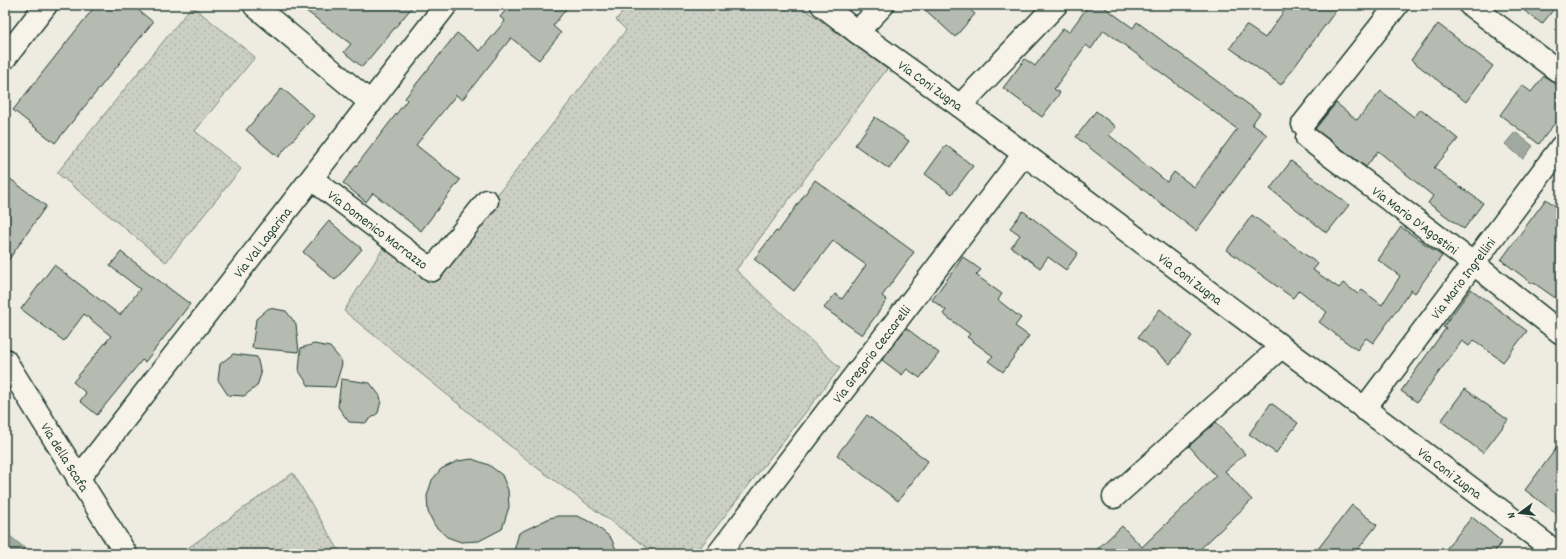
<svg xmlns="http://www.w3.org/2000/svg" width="1566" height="559" viewBox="0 0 1566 559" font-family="Dekko,sans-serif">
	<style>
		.grass { fill: url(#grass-dots); stroke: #76867c }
		.water { fill: #9fa99f; stroke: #6c7e74 }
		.building { fill: #b5bbb0; stroke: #1f3d34 }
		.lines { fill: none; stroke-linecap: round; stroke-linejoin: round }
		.minor-casing { stroke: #1f3d34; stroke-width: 25 }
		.tertiary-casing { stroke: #1f3d34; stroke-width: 25 }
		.minor { stroke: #f7f3e8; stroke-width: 22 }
		.tertiary { stroke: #f7f3e8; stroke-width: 22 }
		.labels { text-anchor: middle; stroke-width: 4; stroke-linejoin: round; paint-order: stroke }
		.street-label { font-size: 14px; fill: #1f3d34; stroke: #f7f3e8 }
	</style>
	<defs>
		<pattern id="grass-dots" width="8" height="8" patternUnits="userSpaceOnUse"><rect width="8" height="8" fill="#cccfc4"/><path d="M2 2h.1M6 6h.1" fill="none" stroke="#afb3a9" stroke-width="1.8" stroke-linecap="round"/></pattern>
	</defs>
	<rect width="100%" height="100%" fill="#eeece1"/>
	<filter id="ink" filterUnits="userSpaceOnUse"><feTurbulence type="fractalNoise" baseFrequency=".025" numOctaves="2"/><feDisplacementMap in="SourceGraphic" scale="8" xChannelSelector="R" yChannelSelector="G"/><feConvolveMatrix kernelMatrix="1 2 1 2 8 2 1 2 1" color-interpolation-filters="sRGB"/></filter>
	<g filter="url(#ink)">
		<!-- grass -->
		<path class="grass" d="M628 5H799L887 69 736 270 840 368 695 554H656L536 467 344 311 387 242 429 282 626 30 616 20Z
			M192 6 255 57 195 131 241 169 166 262 57 173Z
			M293 473 341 554H197L188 548Z"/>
		<!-- water -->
		<path class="water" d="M1515 132 1533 146 1523 159 1505 144Z
			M5 532 27 550 30 554H5Z"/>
		<!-- building -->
		<path class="building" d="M96 5H132L153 22 55 143 13 110Z
			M298 5H414L362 67 344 52 351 44Z
			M510 5H569L553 26 561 33 539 60 511 38 462 100 456 95 416 145 460 180 421 231 373 193 366 202 343 183 407 100 405 98 457 33 480 51 505 21 500 17Z
			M920 5H965L975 14 955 37Z
			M1089 5H1101L1133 28 1137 22 1260 113 1252 124 1267 135 1196 231 1076 137 1096 111 1116 127 1109 135 1167 182 1174 172 1194 187 1237 129 1104 30 1091 49 1086 45 1054 89 1060 93 1042 117 1003 88 1025 59 1035 66 1063 28 1069 32Z
			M1288 5H1340L1281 85 1230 48 1246 25 1265 38Z
			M1517 5H1557L1542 24Z
			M1438 24 1493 66 1466 102 1411 60Z
			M1544 76 1561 87V115L1539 144 1500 115 1522 85 1531 92Z
			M282 88 314 116 278 157 246 130Z
			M1381 91 1414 117 1421 109 1458 139 1434 168 1483 203 1464 229 1428 203 1433 196 1378 151 1366 167 1315 129 1336 103 1357 120Z
			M875 117 909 141 889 169 855 145Z
			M946 145 973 166 952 194 925 174Z
			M1291 161 1349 205 1327 233 1270 189Z
			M5 175 46 206 5 265Z
			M815 180 914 252 882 296 887 300 862 335 824 308 835 294 842 299 866 265 833 241 794 291 754 259 776 231 778 232Z
			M1546 199 1561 210V302L1534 283 1533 284 1501 260Z
			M1023 211 1078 253 1066 270 1048 257 1040 268 1011 247 1020 235 1010 228Z
			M1252 215 1318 264 1313 270 1339 288 1343 283 1358 294 1362 290 1382 305 1400 276 1378 260 1401 227 1442 256 1415 293 1411 290 1373 343 1366 338 1357 350 1319 322 1327 312 1299 290 1293 298 1227 250Z
			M329 221 362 249 335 280 303 252Z
			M121 252 190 304 145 362 142 360 97 415 80 401 86 393 73 382 111 336 84 314 64 341 21 309 54 265 120 315 140 289 110 266Z
			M963 257 981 270 976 275 1002 294 998 300 1021 318 1015 326 1029 336 1003 372 988 361 993 356 967 337 970 334 943 314 946 310 932 300Z
			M1471 289 1527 331 1503 362 1474 340 1469 346 1462 341 1417 402 1401 391 1446 328 1443 327Z
			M269 308 286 311 296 324 299 352 252 348 256 319Z
			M1160 309 1192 336 1170 364 1138 337Z
			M906 328 939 353 920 378 907 369 902 375 882 360Z
			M314 344 330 347 341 360 342 364 335 387 309 386 299 371 301 348Z
			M233 354 257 357 261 374 257 386 244 396 228 395 218 380 220 364Z
			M341 379 370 383 380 396 381 401 378 413 365 423 349 422 338 407Z
			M1465 389 1508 420 1483 453 1441 421Z
			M1271 403 1298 423 1276 453 1249 434Z
			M867 415 928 461 898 501 837 455Z
			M1216 422 1245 454 1225 471 1252 500 1195 554H1092L1122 526 1142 547 1216 476 1189 446Z
			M1561 442V517L1525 490Z
			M472 459 489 465 502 475 508 490 509 507 502 529 479 541 461 542 447 537 435 526 428 512 427 496 432 480 441 469 458 461Z
			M1352 505 1377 525 1354 554H1314Z
			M558 516H577L593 523 611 538 618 554H513L519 533 550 518Z
			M1472 517 1502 542 1493 554H1442Z"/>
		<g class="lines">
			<!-- minor casing -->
			<g class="minor-casing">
				<g id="minor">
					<path d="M1470 5 1561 73"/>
					<path d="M255 6 371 103"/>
					<path d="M857 32 883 5"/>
					<path d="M5 58 46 5"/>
					<path d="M960 106 1056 5"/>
					<path d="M1303 124 1397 5"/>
					<path id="s1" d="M1307 138 1474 264 1561 333"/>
					<path id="s2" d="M312 179 432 270 487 201"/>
					<path id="s3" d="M1364 409 1561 147"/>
					<path id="s4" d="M78 479 446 5"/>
					<path d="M1114 497 1281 347"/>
					<path id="s5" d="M718 554 1024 154"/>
				</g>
			</g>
			<!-- tertiary casing -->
			<g class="tertiary-casing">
				<g id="tertiary">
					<path id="s6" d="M822 5 857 32 960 106 1559 554"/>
					<path id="s7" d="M5 360 126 554"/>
				</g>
			</g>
			<!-- minor -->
			<use href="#minor" class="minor"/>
			<!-- tertiary -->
			<use href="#tertiary" class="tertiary"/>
		</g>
	</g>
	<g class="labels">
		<!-- street labels -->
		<g class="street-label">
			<text dy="5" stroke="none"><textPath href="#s6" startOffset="135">Via Coni Zugna</textPath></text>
			<text dy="5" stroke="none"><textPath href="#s1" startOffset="136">Via Mario D'Agostini</textPath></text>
			<text dy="5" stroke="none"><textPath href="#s2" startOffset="83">Via Domenico Marrazzo</textPath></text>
			<text dy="5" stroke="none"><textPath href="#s4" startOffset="300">Via Val Lagarina</textPath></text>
			<text dy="5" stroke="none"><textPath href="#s3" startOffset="164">Via Mario Ingrellini</textPath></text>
			<text dy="5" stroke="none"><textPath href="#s6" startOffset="459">Via Coni Zugna</textPath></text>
			<text dy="5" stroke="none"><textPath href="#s5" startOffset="252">Via Gregorio Ceccarelli</textPath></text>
			<text dy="5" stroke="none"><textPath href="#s7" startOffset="114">Via della Scafa</textPath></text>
			<text dy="5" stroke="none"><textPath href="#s6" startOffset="783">Via Coni Zugna</textPath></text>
		</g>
	</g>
	<!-- margin -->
	<rect width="1566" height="559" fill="none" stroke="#f7f3e8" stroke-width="20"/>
	<rect x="10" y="10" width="1546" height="539" fill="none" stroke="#1f3d34" stroke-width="1.5" filter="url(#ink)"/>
	<!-- north arrow -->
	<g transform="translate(1520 513) rotate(255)" stroke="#f7f3e8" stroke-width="3" paint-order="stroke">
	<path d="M0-3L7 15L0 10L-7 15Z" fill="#1f3d34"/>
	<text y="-6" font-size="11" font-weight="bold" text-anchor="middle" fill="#1f3d34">N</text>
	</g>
</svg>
